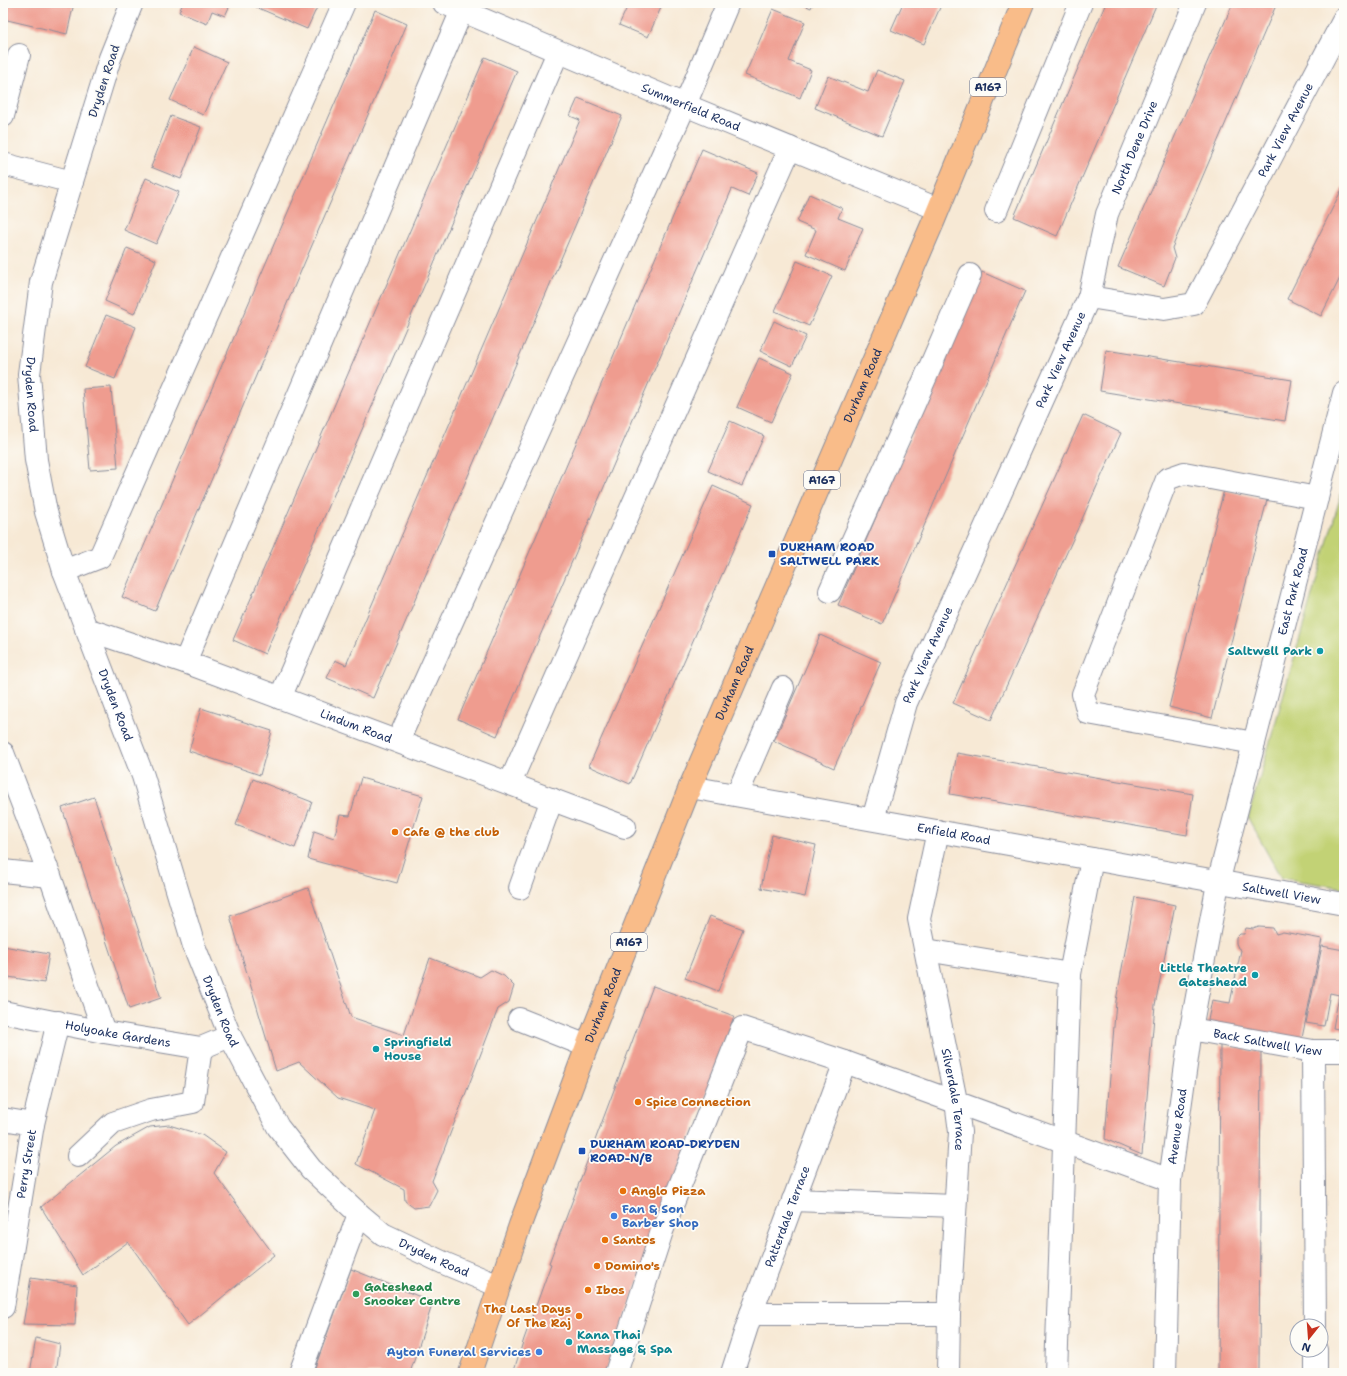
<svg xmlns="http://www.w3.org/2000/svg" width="1347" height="1376" viewBox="0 0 1347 1376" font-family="'Shantell Sans',sans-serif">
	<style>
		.green { fill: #c2d274; stroke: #6e8069 }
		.building { fill: #ef9c8f }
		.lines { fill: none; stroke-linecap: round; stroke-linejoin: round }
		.minor-casing { stroke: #898c9a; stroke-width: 24 }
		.major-casing { stroke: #898c9a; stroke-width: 24 }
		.minor { stroke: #fff; stroke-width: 22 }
		.major { stroke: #f9bc89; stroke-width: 22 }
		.transit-dot { fill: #1a4fb4; stroke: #fdfcf7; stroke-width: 1.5 }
		.culture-dot { fill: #0f9aa8; stroke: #fdfcf7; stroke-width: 1.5 }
		.food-dot { fill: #e8710a; stroke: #fdfcf7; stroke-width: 1.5 }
		.shop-dot { fill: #3f7fe0; stroke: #fdfcf7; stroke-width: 1.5 }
		.leisure-dot { fill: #2e9e5b; stroke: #fdfcf7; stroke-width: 1.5 }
		.labels { text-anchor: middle; stroke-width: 3.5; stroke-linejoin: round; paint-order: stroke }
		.shield { fill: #fdfcf7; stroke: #5f6c8c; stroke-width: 1 }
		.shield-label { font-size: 11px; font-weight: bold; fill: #1b2f5e }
		.street-label { font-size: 12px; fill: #1b2f5e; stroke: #fdfcf7 }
		.transit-label { font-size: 12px; font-weight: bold; fill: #164399; stroke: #fdfcf7; text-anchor: start }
		.culture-label { font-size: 12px; font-weight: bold; fill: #0d838f; stroke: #fdfcf7; text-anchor: end }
		.food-label { font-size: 12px; font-weight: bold; fill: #c56008; stroke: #fdfcf7; text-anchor: start }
		.shop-label { font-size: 12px; font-weight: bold; fill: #366cbe; stroke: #fdfcf7; text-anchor: start }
		.leisure-label { font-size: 12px; font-weight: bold; fill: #27864d; stroke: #fdfcf7; text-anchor: start }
	</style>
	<rect width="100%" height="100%" fill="#fdfcf7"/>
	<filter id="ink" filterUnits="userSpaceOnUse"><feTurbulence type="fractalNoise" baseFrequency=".025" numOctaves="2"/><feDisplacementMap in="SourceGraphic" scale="8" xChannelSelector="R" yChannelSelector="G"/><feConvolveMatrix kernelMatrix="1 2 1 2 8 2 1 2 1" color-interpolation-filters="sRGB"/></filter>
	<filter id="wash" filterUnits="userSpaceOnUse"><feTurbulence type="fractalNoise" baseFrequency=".012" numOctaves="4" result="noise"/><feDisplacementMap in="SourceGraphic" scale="16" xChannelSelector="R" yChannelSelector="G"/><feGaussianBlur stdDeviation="0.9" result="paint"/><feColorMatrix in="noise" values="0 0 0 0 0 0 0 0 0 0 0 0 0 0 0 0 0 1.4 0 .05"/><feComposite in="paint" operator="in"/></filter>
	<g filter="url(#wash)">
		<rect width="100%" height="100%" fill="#f7e9d5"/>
		<!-- green -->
		<path class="green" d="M1344 484V888L1281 878 1248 818Z"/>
		<g id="blocks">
			<!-- building -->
			<path class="building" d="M3 3H74L67 34 3 19Z
				M183 3H231L225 16 212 11 207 24 179 12Z
				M258 3H319L307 29 256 7Z
				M629 3H663L648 37 619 25Z
				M799 3H813L811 8Z
				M903 3H942L924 44 891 30Z
				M1106 3H1157L1057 236 1014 217Z
				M1233 3H1277L1172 248 1175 258 1164 286 1118 267Z
				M773 9 805 22 789 61 811 70 800 98 745 75Z
				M375 10 407 24 155 611 122 597Z
				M194 47 227 62 203 115 170 100Z
				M485 57 517 71 265 654 233 640Z
				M877 70 905 81 882 136 815 108 828 76 868 92Z
				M578 98 622 116 373 698 327 678 335 660 346 665 580 120 570 116Z
				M171 116 201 127 181 179 151 167Z
				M702 149 758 173 748 196 732 189 497 736 458 719Z
				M146 178 179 192 156 244 124 230Z
				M1344 185V270L1321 316 1287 299Z
				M809 194 842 208 838 218 863 228 845 271 806 254 816 230 797 222Z
				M127 248 156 260 134 314 105 301Z
				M797 261 832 276 809 326 775 311Z
				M982 272 1025 291 882 624 838 605Z
				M106 315 136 327 115 379 85 367Z
				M774 321 806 336 792 366 760 351Z
				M1106 350 1292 380 1285 421 1100 391Z
				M759 358 793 373 771 422 737 407Z
				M111 387 118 468 90 470 83 389Z
				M1083 415 1121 433 991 720 953 703Z
				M730 421 764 436 742 486 708 471Z
				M713 486 753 504 630 784 589 766Z
				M1224 490 1267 500 1212 718 1169 707Z
				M820 635 881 662 834 768 774 741Z
				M201 708 272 731 260 775 189 751Z
				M957 753 1193 794 1187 835 950 794Z
				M361 778 423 796 397 883 308 859 314 831 334 838 340 815 350 816Z
				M253 779 312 802 295 848 236 825Z
				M94 797 161 998 129 1009 62 808Z
				M772 835 816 845 805 897 761 888Z
				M308 888 351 1017 404 1035 430 958 480 977 491 970 504 976 514 986 509 1002 498 1009 432 1181 437 1190 429 1206 414 1208 405 1201 404 1189 356 1164 375 1110 338 1098 299 1062 276 1071 230 916Z
				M1135 897 1175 905 1155 1005 1142 1155 1105 1139 1116 1001Z
				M710 916 743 929 718 991 685 978Z
				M1259 927 1273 928 1276 934 1283 932 1322 939 1301 1043 1207 1025 1212 1000 1230 1003 1241 950 1238 948 1236 943V938L1240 934H1244L1246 928 1253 929Z
				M3 946 49 954 44 983 3 976Z
				M1322 946 1344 950V1030L1333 1028 1339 995 1330 993 1324 1026 1306 1023Z
				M653 986 734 1016 605 1373H513L524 1339 551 1264 549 1263Z
				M1220 1045 1261 1052 1259 1373H1218Z
				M3 1055 7 1056 4 1075H3Z
				M169 1125 202 1135 226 1152 214 1173 274 1255 188 1325 128 1242 83 1275 41 1207 116 1146 150 1127Z
				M351 1269 433 1302 410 1373H313Z
				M31 1278 77 1285 75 1325 23 1324Z
				M36 1338 60 1344 56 1373H30Z"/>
		</g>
	</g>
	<g filter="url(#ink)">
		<use href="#blocks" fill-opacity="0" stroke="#898c9a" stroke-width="1"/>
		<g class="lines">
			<!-- minor casing -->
			<g class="minor-casing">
				<g id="minor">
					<path id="s1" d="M132 3 110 58 41 282 29 374 36 460 46 512 64 571 143 776 194 946 230 1036 278 1127 311 1169 359 1214 383 1234 446 1264 499 1286"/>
					<path id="s2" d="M444 3 685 105 938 209"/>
					<path d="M3 116 19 55"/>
					<path d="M3 164 72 182"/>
					<path d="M996 211 1081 3"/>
					<path id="s3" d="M1089 297 1107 214 1195 3"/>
					<path d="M64 571 100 557 344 3"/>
					<path d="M830 591 914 404 970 275"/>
					<path id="s4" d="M86 629 185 662 625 827"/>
					<path d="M185 662 465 3"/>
					<path d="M280 698 558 52"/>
					<path d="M398 741 685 105 728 3"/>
					<path d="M1254 743 1088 713 1083 694 1167 479 1184 473 1317 498"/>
					<path d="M3 753 50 876 104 1032"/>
					<path d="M510 783 790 148"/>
					<path id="s5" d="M690 787C908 824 1126 867 1344 904"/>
					<path d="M737 795 783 688"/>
					<path id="s6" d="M873 819 906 703 1089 297 1164 309 1194 304 1344 19"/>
					<path id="s7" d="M938 831 919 919 956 1101 960 1132 949 1314 948 1373"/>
					<path d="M3 871 50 876"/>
					<path d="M520 888 552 799"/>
					<path d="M926 950 1070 974 1092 859"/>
					<path id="s8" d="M3 1012 104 1032 201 1048 230 1036"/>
					<path d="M519 1019 587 1046"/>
					<path id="s9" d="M1191 1029 1313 1051H1344"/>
					<path d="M1313 1051 1315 1326"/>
					<path d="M3 1119 33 1124"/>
					<path d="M78 1156 113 1123 151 1110 193 1102 201 1048"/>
					<path d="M793 1200 955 1206"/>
					<path id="s10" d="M3 1307 33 1124 58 1022"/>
					<path d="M751 1314H949"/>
					<path d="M1316 1350V1373"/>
					<path d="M300 1373 359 1214"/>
					<path d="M616 1373 662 1231 742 1028 845 1062 1170 1180"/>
					<path id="s11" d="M732 1373 751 1314 845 1062"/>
					<path d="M1056 1373 1070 974"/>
					<path id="s12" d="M1165 1373 1170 1180 1191 1029 1218 883 1344 393"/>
				</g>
			</g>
			<!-- major casing -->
			<g class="major-casing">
				<g id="major">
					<path id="s13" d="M470 1373 520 1225 587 1046 690 787 934 220 1023 3"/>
				</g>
			</g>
			<!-- minor -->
			<use href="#minor" class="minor"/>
			<!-- major -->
			<use href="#major" class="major"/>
		</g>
	</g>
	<!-- markers -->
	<g class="transit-dot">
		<rect x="768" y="550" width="8" height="8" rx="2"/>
		<rect x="578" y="1147" width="8" height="8" rx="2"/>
	</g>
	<g class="culture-dot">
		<circle cx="1320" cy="651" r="4"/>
		<circle cx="1255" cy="975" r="4"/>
		<circle cx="376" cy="1049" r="4"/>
		<circle cx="569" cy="1342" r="4"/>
	</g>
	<g class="food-dot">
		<circle cx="395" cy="832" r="4"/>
		<circle cx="638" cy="1102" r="4"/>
		<circle cx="623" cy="1191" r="4"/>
		<circle cx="605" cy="1240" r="4"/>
		<circle cx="597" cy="1266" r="4"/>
		<circle cx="588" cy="1290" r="4"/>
		<circle cx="579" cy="1316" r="4"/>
	</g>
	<g class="shop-dot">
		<circle cx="614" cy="1216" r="4"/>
		<circle cx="539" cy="1352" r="4"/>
	</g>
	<circle class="leisure-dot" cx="356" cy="1294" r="4"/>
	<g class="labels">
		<!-- shield labels -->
		<g class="shield">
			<rect x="970" y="78" width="36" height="18" rx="3"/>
			<rect x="804" y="471" width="36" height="18" rx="3"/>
			<rect x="611" y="933" width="36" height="18" rx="3"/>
		</g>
		<g class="shield-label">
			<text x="988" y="91">A167</text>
			<text x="822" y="484">A167</text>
			<text x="629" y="946">A167</text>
		</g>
		<!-- street labels -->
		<g class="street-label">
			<text transform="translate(104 81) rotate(-72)" y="4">Dryden Road</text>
			<text dy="4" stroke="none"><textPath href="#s2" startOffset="268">Summerfield Road</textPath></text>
			<text dy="4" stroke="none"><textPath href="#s6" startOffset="869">Park View Avenue</textPath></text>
			<text dy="4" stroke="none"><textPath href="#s3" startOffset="157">North Dene Drive</textPath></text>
			<text dy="4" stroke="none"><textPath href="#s6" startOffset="497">Park View Avenue</textPath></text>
			<text dy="4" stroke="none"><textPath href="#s13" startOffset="1063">Durham Road</textPath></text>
			<text dy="4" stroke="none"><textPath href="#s1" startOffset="407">Dryden Road</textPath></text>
			<text dy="4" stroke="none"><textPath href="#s12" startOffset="795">East Park Road</textPath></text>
			<text dy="4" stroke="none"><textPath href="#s6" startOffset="173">Park View Avenue</textPath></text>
			<text dy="4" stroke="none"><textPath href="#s13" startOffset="739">Durham Road</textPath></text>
			<text dy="4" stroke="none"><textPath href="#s1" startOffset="731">Dryden Road</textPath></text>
			<text dy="4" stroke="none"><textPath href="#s4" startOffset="287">Lindum Road</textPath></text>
			<text dy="4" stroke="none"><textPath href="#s5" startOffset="268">Enfield Road</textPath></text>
			<text dy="4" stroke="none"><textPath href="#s5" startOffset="601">Saltwell View</textPath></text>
			<text dy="4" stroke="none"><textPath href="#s13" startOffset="391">Durham Road</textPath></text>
			<text dy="4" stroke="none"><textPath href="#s1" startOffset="1055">Dryden Road</textPath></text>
			<text dy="4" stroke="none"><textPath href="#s8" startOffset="117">Holyoake Gardens</textPath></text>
			<text dy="4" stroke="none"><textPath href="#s9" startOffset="78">Back Saltwell View</textPath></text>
			<text dy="4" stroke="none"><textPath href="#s7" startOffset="274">Silverdale Terrace</textPath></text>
			<text dy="4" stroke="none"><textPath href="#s12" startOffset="247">Avenue Road</textPath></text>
			<text dy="4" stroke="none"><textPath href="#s10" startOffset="145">Perry Street</textPath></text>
			<text dy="4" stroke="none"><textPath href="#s11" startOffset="166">Patterdale Terrace</textPath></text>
			<text dy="4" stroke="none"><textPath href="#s1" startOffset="1391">Dryden Road</textPath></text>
		</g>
		<!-- transit labels -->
		<g class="transit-label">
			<text x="780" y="551">DURHAM ROAD<tspan x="780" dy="14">SALTWELL PARK</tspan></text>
			<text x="590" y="1148">DURHAM ROAD-DRYDEN<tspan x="590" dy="14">ROAD-N/B</tspan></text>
		</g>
		<!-- culture labels -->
		<g class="culture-label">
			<text x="1312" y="655">Saltwell Park</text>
			<text x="1247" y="972">Little Theatre<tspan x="1247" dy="14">Gateshead</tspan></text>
			<text x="384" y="1046" text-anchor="start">Springfield<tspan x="384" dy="14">House</tspan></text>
			<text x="577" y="1339" text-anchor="start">Kana Thai<tspan x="577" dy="14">Massage &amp; Spa</tspan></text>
		</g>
		<!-- food labels -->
		<g class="food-label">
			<text x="403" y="836">Cafe @ the club</text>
			<text x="646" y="1106">Spice Connection</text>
			<text x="631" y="1195">Anglo Pizza</text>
			<text x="613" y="1244">Santos</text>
			<text x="605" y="1270">Domino's</text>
			<text x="596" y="1294">Ibos</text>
			<text x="571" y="1313" text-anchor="end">The Last Days<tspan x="571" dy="14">Of The Raj</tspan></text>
		</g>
		<!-- shop labels -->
		<g class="shop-label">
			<text x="622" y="1213">Fan &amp; Son<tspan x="622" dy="14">Barber Shop</tspan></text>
			<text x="531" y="1356" text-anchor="end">Ayton Funeral Services</text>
		</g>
		<!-- leisure labels -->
		<g class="leisure-label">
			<text x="364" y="1291">Gateshead<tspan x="364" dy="14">Snooker Centre</tspan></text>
		</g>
	</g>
	<!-- margin -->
	<rect width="1347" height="1376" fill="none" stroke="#fdfcf7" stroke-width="16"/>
	<!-- north arrow -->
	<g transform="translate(1309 1338) rotate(197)"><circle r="19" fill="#fdfcf7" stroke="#a3aaba"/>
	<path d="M0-3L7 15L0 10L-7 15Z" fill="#c8321e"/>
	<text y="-6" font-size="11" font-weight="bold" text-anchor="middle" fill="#1b2f5e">N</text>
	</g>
</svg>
